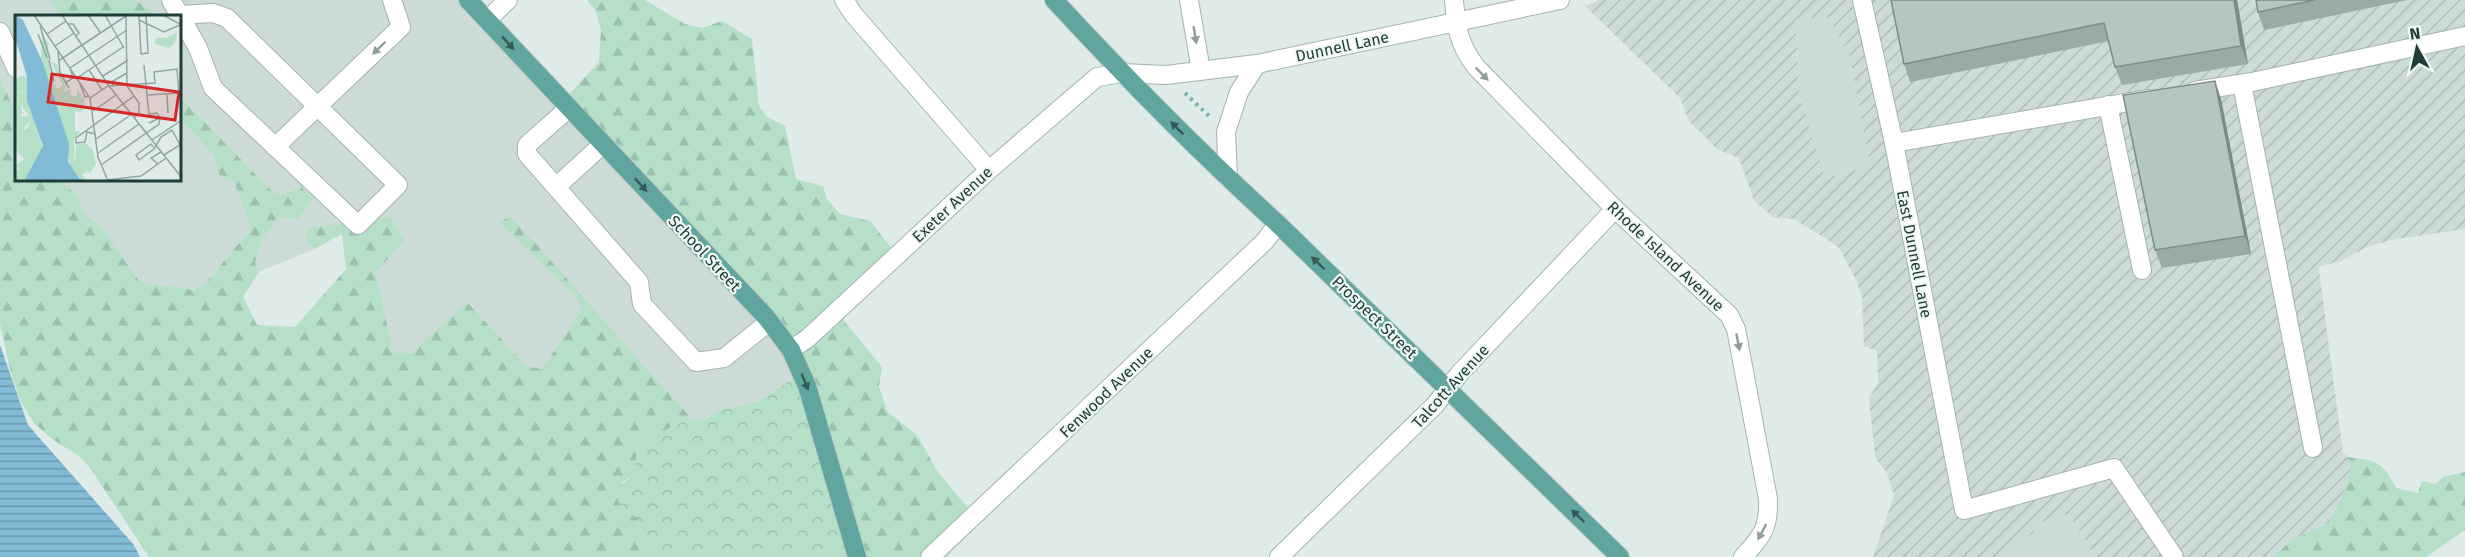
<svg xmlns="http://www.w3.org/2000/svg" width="2465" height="557" viewBox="0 0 2465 557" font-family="'Fira Sans',sans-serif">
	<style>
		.built { fill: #cddbd7 }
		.industrial { fill: url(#industrial-furrows); fill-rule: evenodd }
		.forest { fill: url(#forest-firs) }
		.park { fill: url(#park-crowns) }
		.water { fill: url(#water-rules) }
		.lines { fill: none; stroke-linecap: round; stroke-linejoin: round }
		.minor-casing { stroke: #a2b3b0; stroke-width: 20 }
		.major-casing { stroke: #c0c8c8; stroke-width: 20 }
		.path { stroke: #7cb2a9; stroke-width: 4; stroke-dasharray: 3 4.5; stroke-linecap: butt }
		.minor { stroke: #fff; stroke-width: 18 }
		.major { stroke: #60a59e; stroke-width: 18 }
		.wall { fill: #9baaa6 }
		.shaded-wall { fill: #7e8b87 }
		.building { fill: #b4c6c1; stroke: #7e8b87; stroke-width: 1.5 }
		.oneway { fill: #8f9e9c }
		.oneway2 { fill: #325c57 }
		.labels { text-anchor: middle; stroke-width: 4.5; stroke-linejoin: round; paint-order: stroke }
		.street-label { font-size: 16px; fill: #1f3c39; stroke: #eff8f5 }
		.inset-road { fill: none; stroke: #92a5a2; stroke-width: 1.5 }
		.view { fill: #d62828; fill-opacity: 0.15; stroke: #d62828; stroke-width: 3 }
		.inset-edge { fill: none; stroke: #1f3c39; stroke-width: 3 }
	</style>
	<defs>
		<pattern id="industrial-furrows" width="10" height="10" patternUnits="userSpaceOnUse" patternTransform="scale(1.5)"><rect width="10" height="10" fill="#cddbd7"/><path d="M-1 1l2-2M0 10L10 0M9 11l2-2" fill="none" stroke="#b0bdb9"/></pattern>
		<pattern id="forest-firs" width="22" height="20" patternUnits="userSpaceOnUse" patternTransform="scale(1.5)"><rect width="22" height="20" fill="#b5dfc7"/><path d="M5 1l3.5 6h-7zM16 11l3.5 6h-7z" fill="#9bc0ac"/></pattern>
		<pattern id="park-crowns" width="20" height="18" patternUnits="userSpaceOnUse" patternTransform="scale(1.5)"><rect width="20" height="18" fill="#b5dfc7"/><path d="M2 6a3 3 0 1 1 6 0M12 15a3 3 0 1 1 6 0" fill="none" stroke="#9bc0ac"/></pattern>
		<pattern id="water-rules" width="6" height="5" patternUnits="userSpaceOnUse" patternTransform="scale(1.5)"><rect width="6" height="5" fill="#82bbd5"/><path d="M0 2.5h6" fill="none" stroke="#6a99ae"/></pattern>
	</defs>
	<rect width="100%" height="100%" fill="#dfebe8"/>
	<!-- built -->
	<path class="built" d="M0 0H50L61 16H16V114L0 78Z
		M136 0H460L757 311 799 375 757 402 717 411 705 420 691 418 511 216 500 222 577 298 581 311 543 369 526 366 467 303 412 353H393L376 272 405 240 391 217 306 241 314 249 259 272 255 262 263 239 277 218 298 219 301 187 279 195 272 191 180 97V61L183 57 180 48V16H159Z
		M1829 18 1850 56 1870 166 1824 178 1799 95 1796 19Z
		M180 118 214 156 220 177 234 182 251 229 202 287 193 290 139 281 101 227 83 212 77 195 59 180H180Z
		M2068 514 2096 557H1995L2014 542 2033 534 2037 524Z"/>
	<!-- industrial -->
	<path class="industrial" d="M1599 0H2465V229L2391 240 2367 247 2341 261 2320 266 2319 270 2343 453 2348 457 2351 469 2342 498 2329 523 2291 540 2274 557H2096L2068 514 2037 524 2033 534 2014 542 1995 557H1873L1894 495 1887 473 1875 457 1869 398 1878 383 1877 351 1864 346 1862 296 1853 274 1838 247 1825 238 1794 219 1773 217 1754 201 1739 158 1717 149 1689 121 1680 98 1585 6ZM1829 18 1850 56 1870 166 1825 178 1799 95 1796 19Z"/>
	<!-- forest -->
	<path class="forest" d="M50 0H136L159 16H61Z
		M587 0H645L685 24 702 28 722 21 752 39 759 106 767 117 785 126 796 179 823 186 827 199 840 214 870 221 901 260 843 316 844 321 882 367 879 386 887 411 918 436 937 471 980 522 946 557H861L795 361 561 103 599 62 601 30 596 12Z
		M0 78 16 114V180H59L77 195 83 212 101 227 139 281 193 290 202 287 251 229 234 182 220 177 214 156 180 118V97L272 191 280 195 301 187 313 198 298 219 277 218 263 239 255 262 259 272 243 297 257 325 295 327 346 269 342 234 314 249 306 241 308 228 391 217 405 240 376 272 393 353H412L467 302 526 366 542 369 581 311 577 298 499 222 511 216 691 418 639 443 633 476 622 482V509L638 518 648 557H149L91 469 79 456 52 439 34 423 20 400 11 373 0 324Z
		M2348 457C2377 461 2383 461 2396 488L2418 493 2422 481 2436 484 2443 477 2465 472V530L2426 557H2274L2291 540 2329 523 2342 498 2351 469Z"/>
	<!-- park -->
	<path class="park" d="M799 375 861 557H648L638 518 622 509 614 490 633 476 639 443 691 418 705 420 717 411 757 402Z"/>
	<!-- water -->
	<path class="water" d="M0 345 28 425 134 545 140 557H0Z"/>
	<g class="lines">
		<!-- minor casing -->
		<g class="minor-casing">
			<path id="minor" d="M171 0 198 48 213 88 358 225 398 185 227 18 213 13 180 15
				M844 0 854 15 989 170
				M1189 0 1201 71
				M1454 0C1456 27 1459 45 1476 67L1615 209 1729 315 1736 329 1768 499C1769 529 1762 536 1743 557
				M1862 0 1894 143 1964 510 2114 468 2174 557
				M487 20 508 0
				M0 32 16 68
				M2242 84 2313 448
				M2195 91 2252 82 2465 36
				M2108 105 2142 270
				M569 108 527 145V154L639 282 642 304 696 362 724 358 769 322
				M1894 143 2147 99
				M275 147 401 27 392 0
				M1228 178 1226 132 1239 92 1257 64
				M556 187 603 144
				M791 350 808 338 989 170 1097 77 1122 73 1166 75 1257 64 1560 0
				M930 557 1264 242 1278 224
				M1279 557 1435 405 1460 373 1615 209"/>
		</g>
		<!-- major casing -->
		<g class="major-casing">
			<path id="major" d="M468 0 766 317 791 350 807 386 857 557
				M1054 0C1126 78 1200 153 1278 224L1620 557"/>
		</g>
		<!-- path -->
		<path class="path" d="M1185 93 1210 117"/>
		<!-- minor -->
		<use href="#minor" class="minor"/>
		<!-- major -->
		<use href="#major" class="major"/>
	</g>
	<!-- wall -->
	<path class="wall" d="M1891 0H2237L2248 64 2122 85 2115 67 2109 41 1910 82 1904 64Z
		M2256 0H2407L2264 30 2258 12Z
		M2215 81 2221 99 2251 254 2162 268 2155 250Z"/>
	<!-- shaded-wall -->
	<path class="shaded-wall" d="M2234 0H2237L2248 64 2241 46Z
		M2215 81 2221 99 2251 254 2245 236Z"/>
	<!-- building -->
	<path class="building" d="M1891 0H2234L2241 46 2115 67 2104 23 1904 64Z
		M2256 0H2315L2258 12Z
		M2215 81 2245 236 2155 250 2123 95Z"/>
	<!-- one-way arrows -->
	<defs><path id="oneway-solid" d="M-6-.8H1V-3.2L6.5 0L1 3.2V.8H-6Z" transform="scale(1.5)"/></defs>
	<g class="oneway">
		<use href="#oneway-solid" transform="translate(1195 35) rotate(81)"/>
		<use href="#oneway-solid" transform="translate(379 48) rotate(136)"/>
		<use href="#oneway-solid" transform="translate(1482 74) rotate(46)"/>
		<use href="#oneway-solid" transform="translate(1738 342) rotate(79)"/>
		<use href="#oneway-solid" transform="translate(1762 532) rotate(118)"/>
	</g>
	<g class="oneway2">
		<use href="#oneway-solid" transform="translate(508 43) rotate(47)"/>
		<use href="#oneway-solid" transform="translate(1177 128) rotate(-135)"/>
		<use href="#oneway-solid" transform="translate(641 185) rotate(47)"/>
		<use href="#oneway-solid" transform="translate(1318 263) rotate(-136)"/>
		<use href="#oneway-solid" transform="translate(805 382) rotate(68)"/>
		<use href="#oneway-solid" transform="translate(1578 516) rotate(-136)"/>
	</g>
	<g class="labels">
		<!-- street labels -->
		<g class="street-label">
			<text transform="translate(1342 46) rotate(-12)" y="6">Dunnell Lane</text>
			<text transform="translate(952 204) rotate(-43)" y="6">Exeter Avenue</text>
			<text transform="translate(705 253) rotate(47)" y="6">School Street</text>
			<text transform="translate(1915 254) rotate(79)" y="6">East Dunnell Lane</text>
			<text transform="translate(1666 256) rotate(43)" y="6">Rhode Island Avenue</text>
			<text transform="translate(1375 317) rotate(44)" y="6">Prospect Street</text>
			<text transform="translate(1450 386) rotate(-48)" y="6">Talcott Avenue</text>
			<text transform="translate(1106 392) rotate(-44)" y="6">Fenwood Avenue</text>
		</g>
	</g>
	<!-- overview -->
	<g transform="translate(15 15)">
		<rect width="166" height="166" fill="#dfebe8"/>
		<path d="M162 17 160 28 154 33 139 29 142 23H152ZM-1 69a8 8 0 1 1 16 0a8 8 0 1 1-16 0Z" fill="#b5dfc7"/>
		<path d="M27 19 33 28 35 59 42 74 48 70 36 47 41 48 52 71 48 77 56 73 55 80 62 82V74L70 85 67 97 60 96V116L65 117 59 124V144L60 150 72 157 67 159 71 166H65L55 151 45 101 18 30 26 44ZM0 70 5 78 13 75 12 86 29 136 10 166H0V154L5 155 1 150 9 144 0 134V120L13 113 16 103 0 83Z" fill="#b5dfc7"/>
		<path d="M70 128 78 135 81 149 75 158 60 150 61 130Z" fill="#b5dfc7"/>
		<path d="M2 82 8 98 4 102 16 100V105L8 114 10 118 0 122Z" fill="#b5dfc7"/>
		<path d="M0 0 8 5 28 48 54 129 53 147 66 166H9L28 131 12 86V62L0 22Z" fill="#82bbd5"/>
		<path class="inset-road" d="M19 0 75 83 83 142 93 166M47 0 94 71 167 163M73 0 85 17M90 0 109 33M111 0 112 71 124 88V98L119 103M124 0 126 39 133 38 131 0M148 0 165 9 167 6M124 5 149 17 167 9M54 9H58L64 18 61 21M25 11 35 44M23 19 32 43M32 19 51 6M40 31 59 18M43 37 45 57 54 73M34 45 39 66M43 46 111 1M129 50 134 99 142 98 145 103 134 108M74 55 87 75M88 61 113 45M62 63 108 32M50 68 58 63 55 53 112 15M65 69 70 82 74 81M98 71V66L112 58M152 79 153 98M75 83 93 71 140 68 139 57 162 54 164 78 133 80M78 96 101 80M81 119 72 117 70 127 61 128V123L119 81M81 124 117 99M137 125 167 105M138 132 136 129 121 140 124 145 139 134 146 122 157 115 165 130 149 140M83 138 124 109M143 149 136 143 146 137M86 150 144 109 145 103M92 165 126 161 151 143"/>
		<path class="view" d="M37 59 164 77 160 105 33 87Z"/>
		<rect width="166" height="166" class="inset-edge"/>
	</g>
	<!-- north arrow -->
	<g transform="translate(2417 48) rotate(352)" stroke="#eff8f5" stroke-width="4.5" paint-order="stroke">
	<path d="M0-4.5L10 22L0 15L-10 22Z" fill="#1f3c39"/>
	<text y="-9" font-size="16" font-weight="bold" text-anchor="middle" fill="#1f3c39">N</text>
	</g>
</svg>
